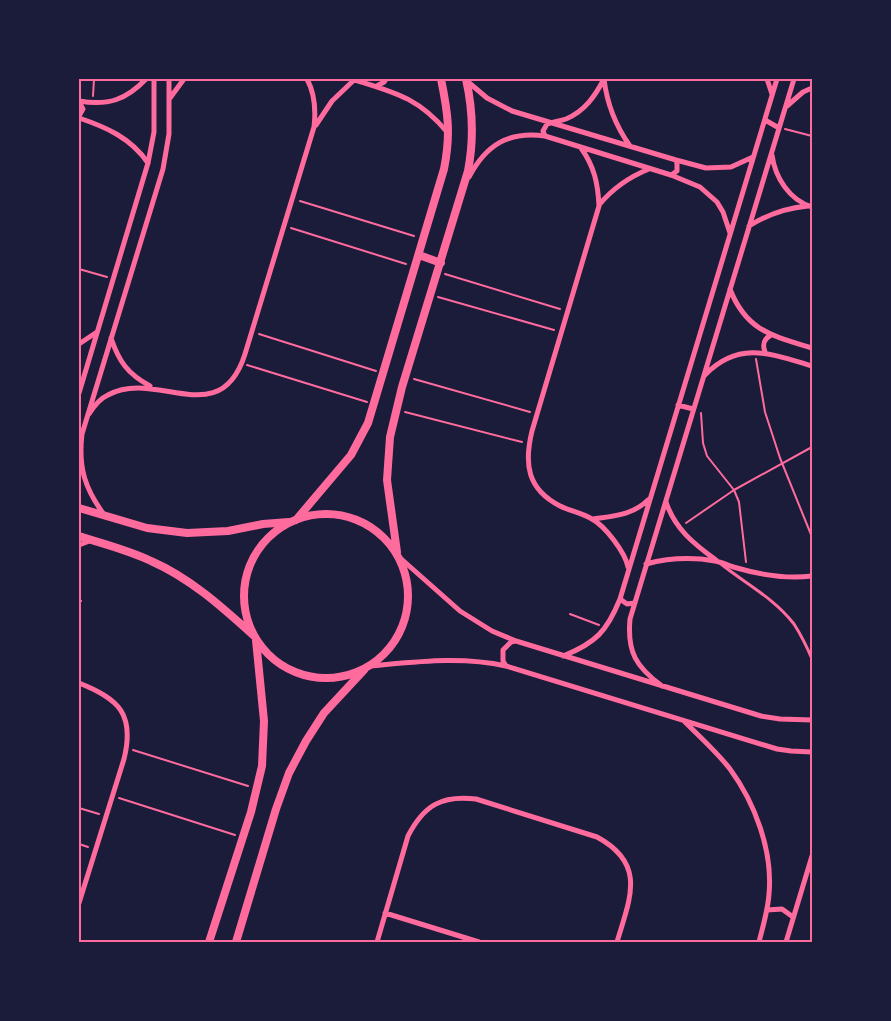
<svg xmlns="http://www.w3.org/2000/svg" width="891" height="1021" viewBox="0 0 891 1021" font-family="'DM Sans',sans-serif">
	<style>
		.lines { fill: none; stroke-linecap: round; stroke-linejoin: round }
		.path { stroke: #ff6b9d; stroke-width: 2 }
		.service { stroke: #ff6b9d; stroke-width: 3 }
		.minor { stroke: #ff6b9d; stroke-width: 5 }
		.tertiary { stroke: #ff6b9d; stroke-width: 8 }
		.neatline { fill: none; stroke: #ff6b9d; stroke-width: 2 }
	</style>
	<rect width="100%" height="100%" fill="#1b1b3a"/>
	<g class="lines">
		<!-- path -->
		<path class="path" d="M93 96 94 79
			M785 129 812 136
			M300 201 414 236
			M291 228 406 264
			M79 269 107 277
			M445 274 560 309
			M438 297 554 330
			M259 334 376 371
			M756 359 765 412 780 458 812 537
			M247 365 367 402
			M414 379 530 412
			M405 412 522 442
			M701 413 703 443 707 456 734 490 739 502 746 562
			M686 523 734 490 812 447
			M79 600 81 601
			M570 614 599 625
			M133 750 248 786
			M119 798 235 835
			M79 808 99 814
			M79 844 88 847"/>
		<!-- service -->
		<path class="service" d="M721 564C746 584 774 598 794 624 801 635 807 647 812 659"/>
		<!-- minor -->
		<path class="minor" d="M352 79C393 92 418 97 447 132
			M604 79C607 104 615 125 630 146
			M767 79 772 94
			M467 81 487 98 512 111 676 160 706 168 731 167 753 157
			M377 86 384 82 386 79
			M170 98 184 79
			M79 101C108 106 126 100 146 79
			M787 106 803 92 812 88
			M79 116 83 109 79 102
			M79 118C106 127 131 138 148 163
			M765 120 779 128
			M316 125 332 101 354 80
			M545 136 543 131 547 124C553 122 560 121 566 119 585 111 595 96 604 79
			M581 148C594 166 598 183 599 206L532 431C524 464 527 489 560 506 570 511 582 513 592 519 605 526 625 552 628 567
			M772 155C775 177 789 200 812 207
			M671 175 677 171V164L676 160
			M469 177C486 145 508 131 545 136L671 175 700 187 717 202 723 212 730 233
			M599 205C613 188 629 177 649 169
			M749 226C768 214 786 208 808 206
			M730 289C746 331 773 336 812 348
			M111 338C119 362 128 374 150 386
			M79 344 97 332
			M765 352C762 344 764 339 771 335
			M705 375C739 340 772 354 812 366
			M79 393 148 163 154 132V79
			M678 405 693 409
			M89 414C94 406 99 399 108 395 156 368 220 433 245 354L314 127C316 110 315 94 307 79
			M666 502C675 529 694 544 716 560
			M105 516C85 489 78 468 82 434L163 169 169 134V79
			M593 519C613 516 633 515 648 500
			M79 545 92 540
			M399 557 460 611 492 631 516 641 761 716 780 719 812 720
			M646 564C669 558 692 557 715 561 722 562 729 566 737 568 761 575 787 579 812 576
			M620 599 627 604 635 603
			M563 656C596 643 607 631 620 599L777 79
			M370 666C416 662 460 656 506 666L777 749 791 751 812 752
			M506 666 503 661V650L511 642 515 641
			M79 683C119 699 135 714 124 759L79 903
			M662 686C636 667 627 652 630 619L794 79
			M685 722C700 737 717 752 730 769 755 803 773 851 769 894 768 910 763 926 759 942
			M767 910 782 909 793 917
			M385 913 479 942
			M377 942 408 836C424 805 442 795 476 799L597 837C647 864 630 898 617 942
			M786 942 812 856"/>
		<!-- tertiary -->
		<path class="tertiary" d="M419 255 441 263
			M79 508 147 528 187 533 228 531 263 524 289 522
			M244 596a82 82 0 1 1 164 0a82 82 0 1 1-164 0Z
			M296 520 351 455 368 423 444 169C451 134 448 113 441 79
			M79 536C103 544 128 550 151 561 190 578 222 607 253 635
			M397 552 387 480 390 437 402 387 468 171C474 140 473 110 466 79
			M209 942 251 812 262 766 264 721 256 640
			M236 942 276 809 289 773 306 741 324 713 364 670"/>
	</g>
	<!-- border -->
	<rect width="891" height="1021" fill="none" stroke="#1b1b3a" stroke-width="160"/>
	<rect x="80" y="80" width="731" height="861" class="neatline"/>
</svg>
